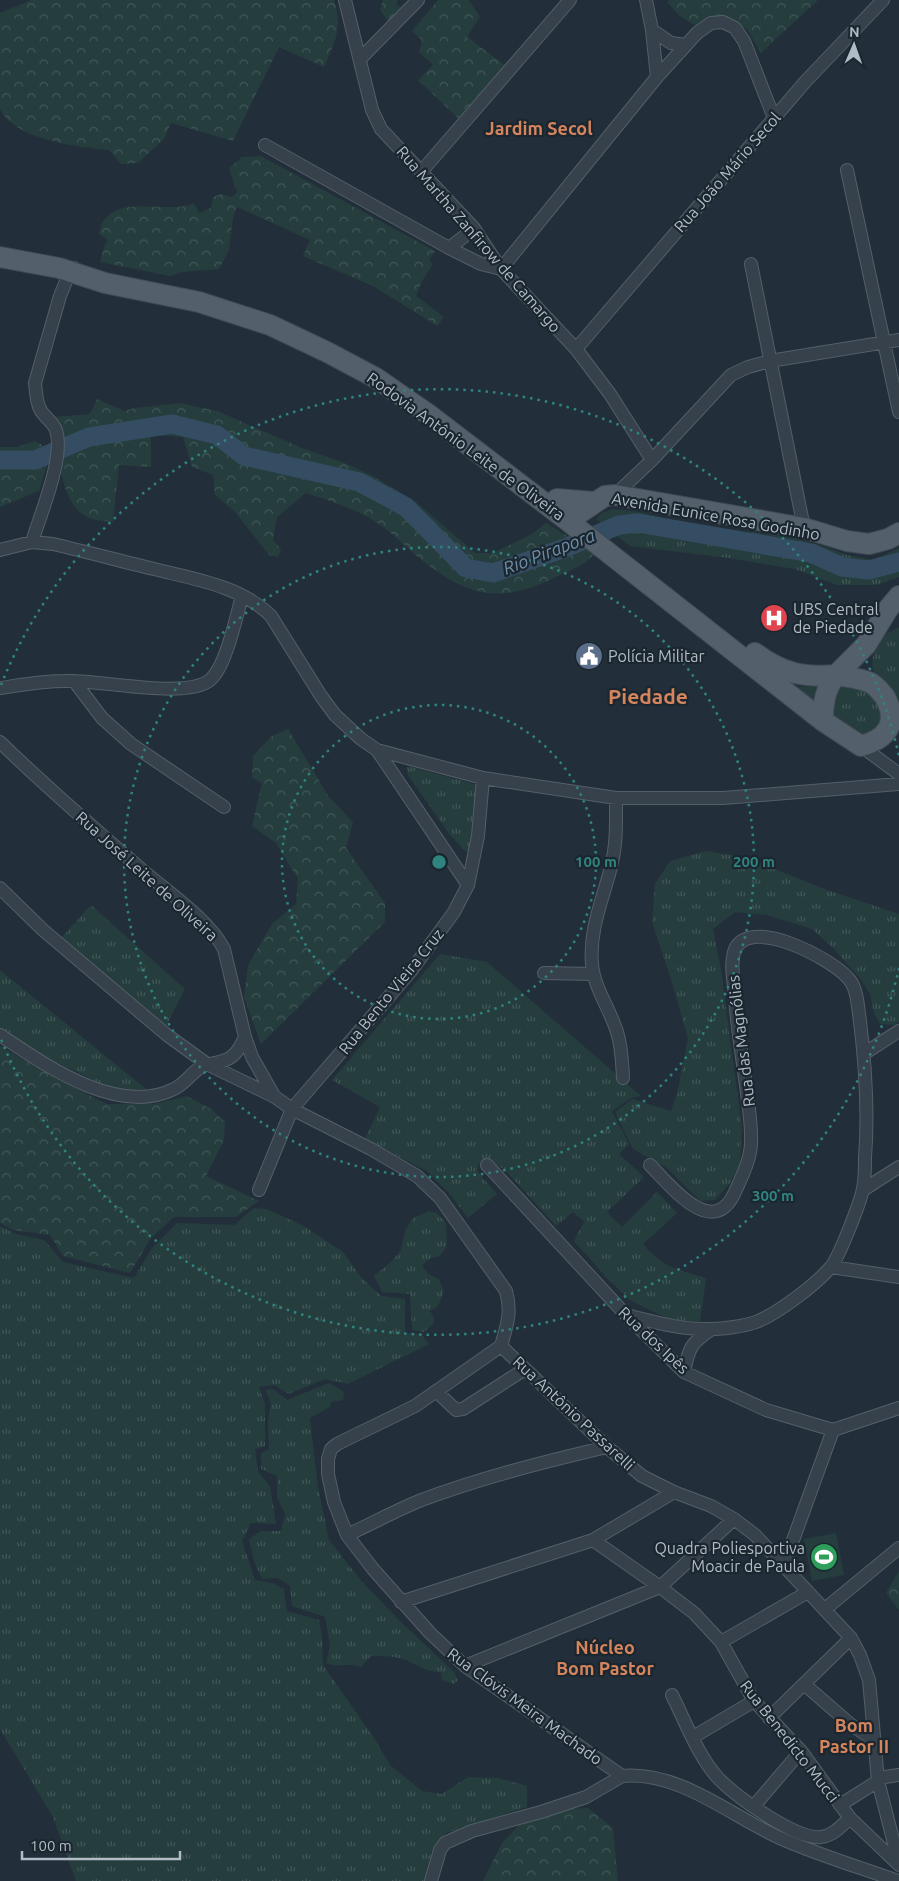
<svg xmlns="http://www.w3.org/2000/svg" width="899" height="1881" viewBox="0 0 899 1881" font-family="Ubuntu,sans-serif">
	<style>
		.forest { fill: url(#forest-crowns) }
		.park { fill: url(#park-tufts) }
		.pitch { fill: #253d3d }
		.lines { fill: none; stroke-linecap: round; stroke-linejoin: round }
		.river { stroke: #354d62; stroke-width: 19 }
		.minor-casing { stroke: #545f68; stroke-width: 14 }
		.primary-casing { stroke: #3f4a54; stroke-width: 22 }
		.minor { stroke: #36414b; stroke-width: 12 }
		.primary { stroke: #53606b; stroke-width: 20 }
		.ring { fill: none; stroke: #2f8480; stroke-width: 2.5; stroke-dasharray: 2.5 5 }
		.labels { text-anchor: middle; stroke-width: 4.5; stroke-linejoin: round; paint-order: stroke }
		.street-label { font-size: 16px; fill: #b1bcc7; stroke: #1b262f }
		.poi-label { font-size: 16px; fill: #b1bcc7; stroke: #1b262f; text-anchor: start }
		.neighbourhood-label { font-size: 18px; font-weight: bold; fill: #d4855e; stroke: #1b262f }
		.water-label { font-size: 18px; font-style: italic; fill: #7090aa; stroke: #1b262f }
		.district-label { font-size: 21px; font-weight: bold; fill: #d4855e; stroke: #1b262f }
		.centre { fill: #2f8480; stroke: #1b262f; stroke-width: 2.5 }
		.ring-label { font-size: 15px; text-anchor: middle; font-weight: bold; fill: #2f8480; stroke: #1b262f; stroke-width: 4.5; stroke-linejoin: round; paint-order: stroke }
	</style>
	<defs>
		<pattern id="forest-crowns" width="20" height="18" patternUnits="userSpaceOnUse" patternTransform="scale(1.25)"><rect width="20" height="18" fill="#253d3d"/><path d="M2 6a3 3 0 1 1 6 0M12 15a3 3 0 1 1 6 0" fill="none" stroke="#425758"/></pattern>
		<pattern id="park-tufts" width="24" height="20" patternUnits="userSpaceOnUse" patternTransform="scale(1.25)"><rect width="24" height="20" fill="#253d3d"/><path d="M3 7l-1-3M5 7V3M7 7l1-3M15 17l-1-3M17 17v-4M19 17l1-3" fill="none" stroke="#425758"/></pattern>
	</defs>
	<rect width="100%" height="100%" fill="#222f3a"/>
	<!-- forest -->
	<path class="forest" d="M31 0H334C343 29 335 41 324 67L279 47 233 141 171 123 164 139 138 163 121 164 109 150C78 147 15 140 0 109V13Z
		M383 0H398L396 5 406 8 390 24 380 10Z
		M438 0H469L480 17 467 37 506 66 460 120 418 80 433 65 419 52 422 40 412 31Z
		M669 0H818L761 53 747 29 724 17 707 19 696 26 680 16 667 2Z
		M261 156 435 251 429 260 433 264 422 281 416 296 444 317 437 326 373 286 303 256 310 240 237 207 233 218 229 250 219 269 182 272 170 276 100 262 105 244 108 240 99 234C100 230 101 223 104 220 124 194 171 215 194 203L199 213 211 208 213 197 221 194 232 197 237 192 229 168 242 157Z
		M97 399 124 411 135 408 179 403 217 411 302 448 347 464 373 476 416 502 475 553H493L532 534 546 523 595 553C585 566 568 571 554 578 494 607 462 593 414 554 403 544 392 533 379 524 358 509 330 501 306 493L277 517 273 539 281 550 278 557 269 555 235 512 215 495 213 475 192 467 183 437 151 435V467L119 465 113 522C105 521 94 521 87 517 58 502 58 446 54 417L90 414Z
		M35 441 46 447 49 458 39 491 0 507V447H17Z
		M288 729 329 797 353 822 346 848 385 903V922L261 1044 244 997 248 965 272 924 296 904 298 879 276 843 252 826 262 783 252 778 253 756 272 736Z
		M0 1046 64 1083 107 1104H154L187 1096 211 1109 225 1122 224 1140 206 1176 259 1201 236 1217H174L151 1238 130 1273 63 1256 50 1235 13 1230 0 1223Z
		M899 1571V1610L886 1593Z
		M588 1808 613 1828 618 1881H483L502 1843 519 1825 569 1809Z"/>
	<!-- park -->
	<path class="park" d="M613 509 640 512 673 521 716 528 791 537 817 544 847 555 873 560 899 548V577L877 585H837L795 569 729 558 630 546 596 519 602 513Z
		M899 628V706C884 689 862 669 878 645 886 634 886 632 899 628Z
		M825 685 820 710 790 687Z
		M840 685 869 687 889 718 869 738C853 734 841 725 830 713V697Z
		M407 766 478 785 471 851 466 852 450 835 408 775Z
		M706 851 748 858 824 889 899 914V1022L894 1025 880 1024 874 1013 870 994 858 976 833 948 812 929 767 915 735 912 713 929 721 970 742 1128 740 1163 730 1183 715 1200 700 1201 667 1168 633 1149 615 1112 632 1099 671 1111 677 1094 688 1038 670 976 652 922 655 884 670 861Z
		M91 905 185 989 165 1028 62 937Z
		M440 954 487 962 641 1096 631 1098 612 1111 629 1144 619 1154 644 1177 607 1212 622 1227 657 1192 677 1213 643 1244C665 1269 676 1269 706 1278L700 1323 668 1319 630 1300 606 1277 574 1241 584 1222 573 1212 556 1226 505 1170 490 1161 480 1162 477 1171 497 1194 468 1218 448 1192 427 1171 365 1139 380 1107 332 1080Z
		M0 970 147 1090 116 1091 39 1054 0 1029Z
		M254 1208 266 1209 304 1226 343 1252 360 1276 381 1296 405 1299V1333L421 1334 429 1344 348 1384 325 1379 289 1394 274 1385 259 1387 265 1404V1446L255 1449 258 1472 270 1486 276 1524 251 1523 242 1541 255 1580 272 1583 284 1589 287 1611 319 1620 322 1637 323 1665 372 1735 390 1765 422 1791 442 1794 468 1777 498 1778 527 1786V1807L446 1833 432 1850 424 1881H76L53 1817 0 1729V1226L16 1234 44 1240 63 1262 134 1278 152 1248 177 1223 234 1225Z
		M429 1211 437 1213 446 1223 447 1246 440 1256 431 1258 422 1265 428 1274 439 1279 444 1291 438 1306 430 1311 434 1318V1323L424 1332 412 1330 410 1294 382 1292 374 1276 392 1261 401 1250 405 1231 413 1218Z
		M329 1383 344 1392 343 1400 331 1402 330 1407 310 1418 318 1487 329 1540 363 1583 403 1624 454 1672 458 1680 454 1684 442 1680 441 1672C426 1673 414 1662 400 1658 391 1656 381 1656 371 1656L361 1667C346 1662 341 1669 326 1663L330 1645 325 1617C314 1612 303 1611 292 1606L290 1586 278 1578 262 1579 254 1561 249 1539 261 1531H281L285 1514 277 1497V1476L261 1469V1453L269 1450 268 1420 271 1403 265 1390 273 1389 287 1400Z"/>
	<!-- pitch -->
	<path class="pitch" d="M836 1533 844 1575 812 1581 804 1539Z"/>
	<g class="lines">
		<!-- river -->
		<path class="river" d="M0 460H35L89 437 172 424 217 435 244 456 359 482 406 507 466 568 493 573 565 548 619 525 638 523 811 553 842 567 869 570 899 562"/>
		<!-- minor casing -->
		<g class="minor-casing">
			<path id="minor" d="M345 0 372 110 381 129 473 227 501 269 576 349 610 394 652 460
				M646 0 652 30 657 77
				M652 30 671 43 686 45
				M361 58 418 0
				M265 145 449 248 481 264 501 269 657 77 697 33 711 23 723 22 735 28 744 41 774 118
				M847 170 899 412
				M421 172 570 0
				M449 248 466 235 473 227
				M751 264 804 528
				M576 349 805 82 883 0
				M615 495 652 460 731 375 748 367 770 361 899 340
				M32 542C40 515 65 457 56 430 53 422 44 417 40 409 36 401 36 391 35 383L60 296 66 281 74 268
				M0 550 32 542 53 544C87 552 121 561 154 569 194 579 241 586 271 616L321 696 335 715 361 739 377 750 483 778 616 798H723L899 784
				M74 681 102 718 131 744 224 807
				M0 688C21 685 43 681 64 681 99 679 185 700 210 680 226 667 236 617 242 596
				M0 742C46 787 94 828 142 870 168 892 209 920 224 949L245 1037 252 1057 274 1096
				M861 746 899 774
				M377 750 468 885
				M616 798C616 820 617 844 611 867 603 899 589 929 592 964 594 988 610 1009 617 1032 622 1047 622 1062 623 1078
				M0 888 43 930 135 1008 167 1035 207 1064 275 1097 292 1109 371 1149 417 1176 440 1198 506 1291C512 1312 507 1325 501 1346L607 1447 642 1476 674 1492 711 1506 734 1519 755 1535 851 1638 860 1655 869 1680 878 1781 899 1863
				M544 973 593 974
				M0 1035C45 1065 118 1117 174 1089 185 1084 191 1073 201 1067 207 1064 212 1064 219 1062 234 1059 239 1050 245 1037
				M865 1053 899 1031
				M487 1165 626 1315 684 1372 766 1410 833 1430 899 1408
				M259 1190 292 1109 411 971 454 912 468 885 478 836 483 778
				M863 1190 899 1167
				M831 1267 899 1277
				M626 1315C654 1322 682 1330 711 1329 723 1329 745 1326 756 1322 777 1314 815 1285 830 1268 839 1258 860 1203 863 1189 865 1179 865 1168 865 1158 869 1107 865 1057 858 1006 857 997 855 985 848 978 832 959 746 913 734 952 730 966 734 982 735 997 737 1029 743 1061 747 1093 749 1110 752 1127 751 1144 750 1161 742 1176 735 1192 713 1241 671 1186 650 1165
				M501 1346 415 1406 337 1444 331 1449 328 1459V1474L334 1502 347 1535 373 1569 430 1633 465 1666 622 1776C680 1771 729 1815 780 1838 818 1855 859 1867 898 1881
				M684 1372C689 1347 691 1343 712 1329
				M436 1391 456 1410 463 1409 525 1369
				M347 1535C371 1524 395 1511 419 1501 480 1478 543 1462 607 1447
				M593 1540 660 1587 694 1613 721 1642 754 1701 801 1751 850 1818 899 1865
				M784 1565 833 1430
				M401 1602 593 1540 674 1492
				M825 1609 899 1548
				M721 1642 808 1592
				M465 1666 660 1587 734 1519
				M804 1684 850 1724 874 1740
				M672 1695C685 1721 699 1758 719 1779 737 1797 796 1840 821 1837 833 1836 841 1826 850 1818
				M769 1718 851 1638
				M693 1737 754 1701
				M878 1778 899 1775
				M840 1805 878 1781
				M754 1806 801 1751
				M431 1881 440 1850 445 1843 472 1831 541 1812 586 1797 622 1776"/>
		</g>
		<!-- primary casing -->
		<g class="primary-casing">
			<path id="primary" d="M0 257 59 268 105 283 199 302 270 325 327 352 376 378 428 414 568 521 823 721 861 746C887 739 899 723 885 697 881 692 876 686 871 683 861 678 847 677 836 675 825 689 823 703 823 721
				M557 499 593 502
				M568 521 605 496 615 495 804 528 847 541 869 544 888 539 899 533
				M755 653C782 673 803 678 836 675L866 645 888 609 899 596"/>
		</g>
		<!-- minor -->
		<use href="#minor" class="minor"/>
		<!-- primary -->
		<use href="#primary" class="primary"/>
	</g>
	<!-- distance rings -->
	<g class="ring">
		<circle cx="439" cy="862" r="157"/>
		<circle cx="439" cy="862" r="315"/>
		<path d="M899 968A472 472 0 0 1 1 1039M1 685A472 472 0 0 1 899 756"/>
	</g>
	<!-- icons -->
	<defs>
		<g id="hospital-disc" transform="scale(1.4375)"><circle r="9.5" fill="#e0444e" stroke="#1b262f"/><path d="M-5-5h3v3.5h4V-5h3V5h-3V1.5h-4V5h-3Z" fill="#fff"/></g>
		<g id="civic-disc" transform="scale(1.4375)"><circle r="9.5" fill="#5c6f8a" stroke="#1b262f"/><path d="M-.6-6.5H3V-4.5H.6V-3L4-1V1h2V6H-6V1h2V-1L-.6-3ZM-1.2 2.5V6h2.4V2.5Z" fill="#fff"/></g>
		<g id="stadium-disc" transform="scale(1.4375)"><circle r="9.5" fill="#2e9e5b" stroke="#1b262f"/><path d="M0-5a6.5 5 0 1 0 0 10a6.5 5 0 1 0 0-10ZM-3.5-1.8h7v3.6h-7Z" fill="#fff"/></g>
	</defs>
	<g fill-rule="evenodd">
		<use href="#hospital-disc" x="774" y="618"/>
		<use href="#civic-disc" x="589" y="656"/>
		<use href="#stadium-disc" x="824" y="1557"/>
	</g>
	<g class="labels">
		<!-- street labels -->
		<g class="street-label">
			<text transform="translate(727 172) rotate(-49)" y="6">Rua João Mário Secol</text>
			<text transform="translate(479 239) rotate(49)" y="6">Rua Martha Zanfirow de Camargo</text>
			<text transform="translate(466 446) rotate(36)" y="6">Rodovia Antônio Leite de Oliveira</text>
			<text transform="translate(716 516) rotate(10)" y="6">Avenida Eunice Rosa Godinho</text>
			<text transform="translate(147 876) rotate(42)" y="6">Rua José Leite de Oliveira</text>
			<text transform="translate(391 991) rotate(-51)" y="6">Rua Bento Vieira Cruz</text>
			<text transform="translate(741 1041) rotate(-97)" y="6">Rua das Magnólias</text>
			<text transform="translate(654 1340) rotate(43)" y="6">Rua dos Ipês</text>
			<text transform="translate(574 1413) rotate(43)" y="6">Rua Antônio Passarelli</text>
			<text transform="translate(525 1706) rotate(36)" y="6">Rua Clóvis Meira Machado</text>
			<text transform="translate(790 1741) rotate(52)" y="6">Rua Benedicto Mucci</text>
		</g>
		<!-- poi labels -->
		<g class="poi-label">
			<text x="793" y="615">UBS Central<tspan x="793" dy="18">de Piedade</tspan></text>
			<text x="608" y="662">Polícia Militar</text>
			<text x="805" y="1554" text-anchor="end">Quadra Poliesportiva<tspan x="805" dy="18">Moacir de Paula</tspan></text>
		</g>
		<!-- neighbourhood labels -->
		<g class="neighbourhood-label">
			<text x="539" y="135">Jardim Secol</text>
			<text x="605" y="1654">Núcleo<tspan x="605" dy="21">Bom Pastor</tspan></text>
			<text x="854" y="1732">Bom<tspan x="854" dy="21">Pastor II</tspan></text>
		</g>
		<!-- water labels -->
		<g class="water-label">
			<text transform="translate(549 552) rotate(-21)" y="6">Rio Pirapora</text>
		</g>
		<!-- district labels -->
		<g class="district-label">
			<text x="648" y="704">Piedade</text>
		</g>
	</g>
	<circle cx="439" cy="862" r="8" class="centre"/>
	<g class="ring-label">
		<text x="596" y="867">100 m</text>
		<text x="754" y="867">200 m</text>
		<text x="773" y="1201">300 m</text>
	</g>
	<!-- north arrow -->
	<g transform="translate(854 45) rotate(2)" stroke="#1b262f" stroke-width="4" paint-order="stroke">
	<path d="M0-4L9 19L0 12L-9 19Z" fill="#b1bcc7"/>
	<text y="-8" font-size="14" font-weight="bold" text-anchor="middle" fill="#b1bcc7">N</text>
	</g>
	<!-- scale -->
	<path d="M22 1851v8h158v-8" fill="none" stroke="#b1bcc7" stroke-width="2.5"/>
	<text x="30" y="1851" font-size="15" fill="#b1bcc7" stroke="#1b262f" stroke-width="4" paint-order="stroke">100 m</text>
</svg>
